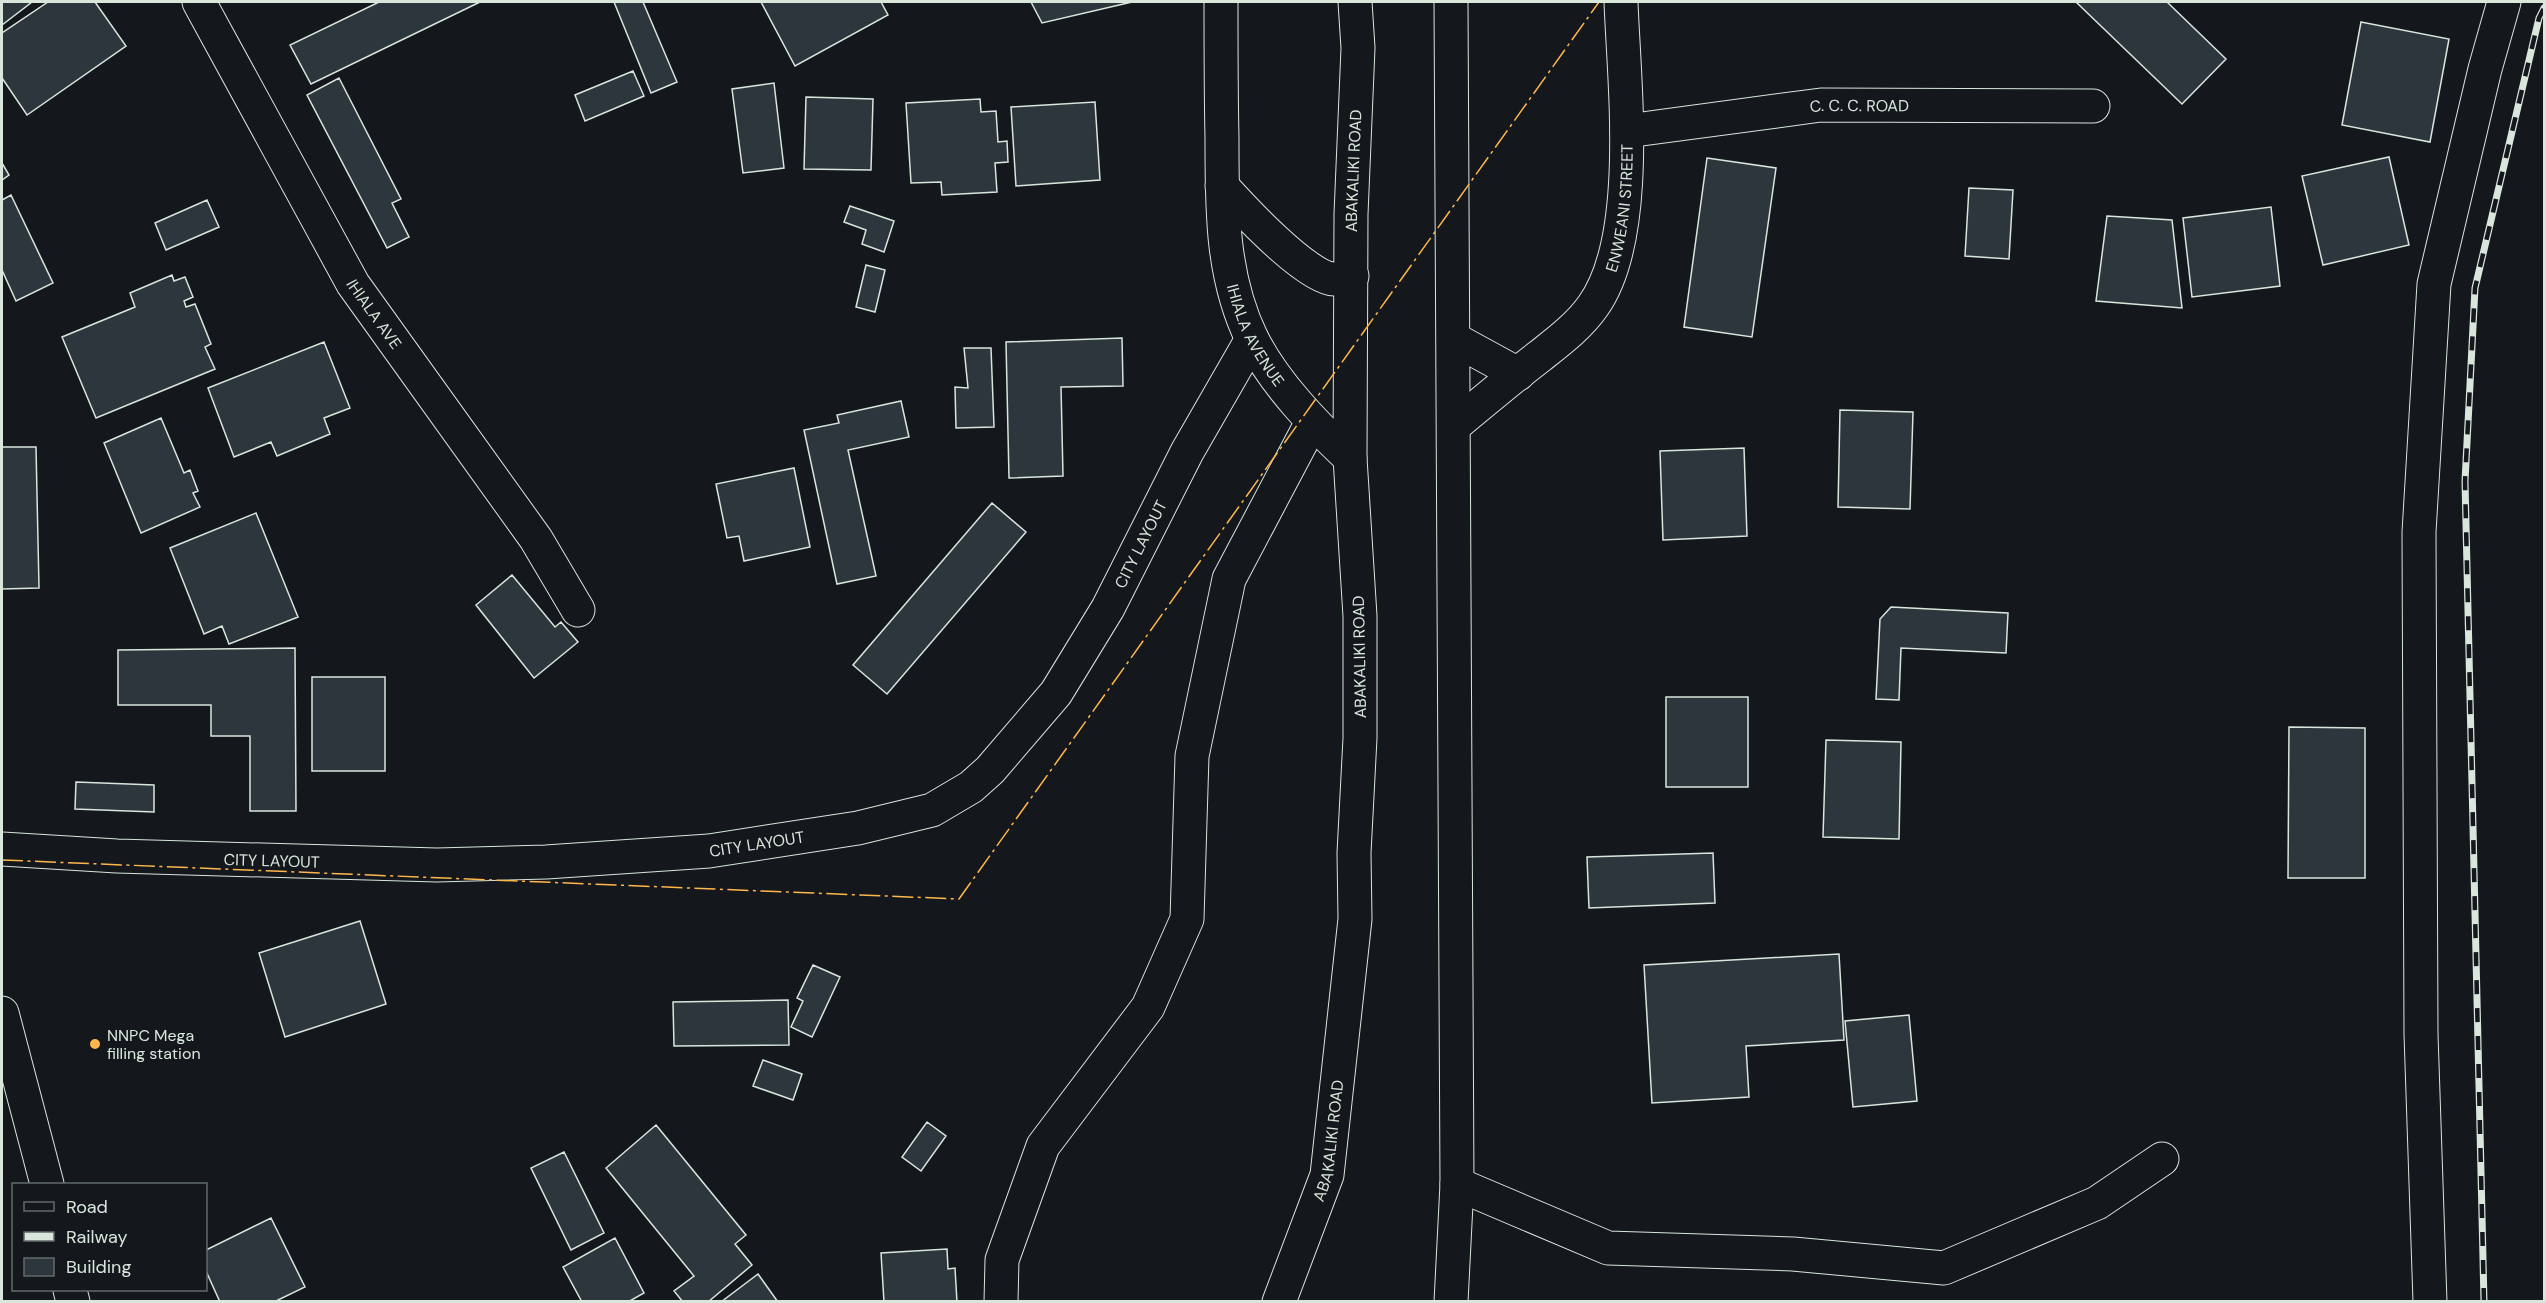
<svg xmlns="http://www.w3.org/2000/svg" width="2546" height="1303" viewBox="0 0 2546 1303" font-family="'DM Sans',sans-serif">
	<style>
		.building { fill: #2c363c; stroke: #d8e6dc; stroke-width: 1.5 }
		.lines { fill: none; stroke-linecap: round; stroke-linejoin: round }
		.minor-casing { stroke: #d8e6dc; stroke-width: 35 }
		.major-casing { stroke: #d8e6dc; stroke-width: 35 }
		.highway-casing { stroke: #d8e6dc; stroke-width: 35 }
		.minor { stroke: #14181c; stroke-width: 33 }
		.major { stroke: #14181c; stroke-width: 33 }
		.highway { stroke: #14181c; stroke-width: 33 }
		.rail-casing { stroke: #d8e6dc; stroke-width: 7 }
		.rail { stroke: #14181c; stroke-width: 4.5; stroke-dasharray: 14; stroke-linecap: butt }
		.power { stroke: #ffb74d; stroke-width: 1.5; stroke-dasharray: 21 4.5 3 4.5; stroke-linecap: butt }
		.poi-dot { fill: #ffb74d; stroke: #14181c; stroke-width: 2 }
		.labels { text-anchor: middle; stroke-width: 4.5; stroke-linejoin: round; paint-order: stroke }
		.street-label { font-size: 16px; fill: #d8e6dc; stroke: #14181c }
		.poi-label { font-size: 16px; fill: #d8e6dc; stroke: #14181c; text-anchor: start }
	</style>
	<rect width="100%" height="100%" fill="#14181c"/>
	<!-- building -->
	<path class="building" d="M2 2H32L2 25Z
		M48 2H95L126 46 27 115 2 78V33Z
		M379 2H480L311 84 290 45Z
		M614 2H643L677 82 651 93Z
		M761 2H881L888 15 795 66Z
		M1031 2H1132L1042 23Z
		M2076 2H2167L2226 59 2182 104Z
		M2361 22 2449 39 2430 142 2342 125Z
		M633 71 644 96 585 121 575 95Z
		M339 78 401 199 392 203 409 237 387 248 307 95Z
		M774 83 784 168 743 173 732 89Z
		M806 97 873 99 871 170 804 169Z
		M980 99 981 112 996 111 998 142 1007 141 1008 162 995 163 997 192 942 195 941 182 911 183 906 103Z
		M1095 102 1100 180 1016 186 1011 107Z
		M2389 157 2409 245 2323 265 2302 176Z
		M1707 158 1776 168 1752 337 1684 327Z
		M2 163 9 175 2 180Z
		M1969 188 2013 190 2009 259 1965 256Z
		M11 195 53 283 16 301 2 270V200Z
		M207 200 219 227 166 250 155 223Z
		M850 206 894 221 884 252 862 244 866 230 844 222Z
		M2271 207 2280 286 2192 297 2183 218Z
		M2107 216 2172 220 2182 308 2096 301Z
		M866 265 885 270 875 312 856 307Z
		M172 275 174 281 185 277 193 297 184 301 186 307 195 304 211 344 205 347 215 369 96 418 62 337 135 307 130 293Z
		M1122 338 1123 386 1061 387 1063 476 1009 478 1006 342Z
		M324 342 350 408 324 418 330 434 277 456 271 442 234 457 208 388Z
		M964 348H991L994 427 956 428 955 387 968 388Z
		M901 401 909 437 848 450 876 576 837 584 804 430 839 423 837 415Z
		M1840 410 1913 412 1910 509 1838 507Z
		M161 418 184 473 190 470 198 491 193 493 200 507 141 533 104 443Z
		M2 447H36L39 588 2 589Z
		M1744 448 1747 536 1663 540 1660 451Z
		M794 468 810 547 744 561 739 536 727 538 716 484Z
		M992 503 1026 532 887 694 853 665Z
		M256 513 298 617 229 644 222 626 204 634 170 548Z
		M512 575 555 627 561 622 578 642 534 678 476 605Z
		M1891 607 2008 613 2006 653 1901 648 1899 700 1876 699 1880 619Z
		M295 648 296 811H250V736H211V705H118V650Z
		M312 677H385V771H312Z
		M1666 697H1748V787H1666Z
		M2289 727 2365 728V878H2288Z
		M1826 740 1901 742 1899 839 1823 837Z
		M76 782 154 785V812L75 809Z
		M1713 853 1715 903 1589 908 1587 857Z
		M360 921 386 1004 285 1037 259 953Z
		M1839 954 1844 1040 1746 1046 1749 1097 1652 1103 1644 965Z
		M813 965 840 977 812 1037 791 1027 803 1001 797 998Z
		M788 1000 789 1045 674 1046 673 1002Z
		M1909 1015 1917 1101 1853 1107 1845 1021Z
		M763 1060 802 1074 793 1100 753 1086Z
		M927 1122 946 1136 921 1171 902 1157Z
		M656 1125 746 1235 735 1244 752 1265 708 1302H683L674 1291 694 1276 606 1168Z
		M564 1152 604 1233 571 1250 531 1168Z
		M271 1218 305 1287 274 1302H220L206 1271V1250Z
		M615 1238 644 1293 628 1302H582L563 1267Z
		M947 1249 948 1269 955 1268 957 1302H884L881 1253Z
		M758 1274 778 1302H721Z"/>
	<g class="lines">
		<!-- minor casing -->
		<g class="minor-casing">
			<g id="minor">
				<path id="s1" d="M199 2 353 284 536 539 578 610"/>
				<path id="s2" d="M1627 131 1821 105 2093 106"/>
				<path id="s3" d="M2 849 117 856 437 865 546 862 709 851 858 828 932 810 971 787 990 770 1056 693 1108 608 1187 452 1252 339"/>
				<path d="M2 1013 47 1184"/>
				<path d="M1457 1184 1608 1248 1793 1254 1944 1268 2097 1203 2162 1159"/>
				<path d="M70 1290 73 1302"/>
				<path d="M1001 1302 1002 1260 1043 1146 1148 1007 1187 919 1192 756 1229 579 1312 422"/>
				<path d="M2430 1302 2421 1034 2419 532 2434 284 2485 69 2504 2"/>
			</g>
		</g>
		<!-- major casing -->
		<g class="major-casing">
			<g id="major">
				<path id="s4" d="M1221 2C1221 47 1221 93 1222 138 1222 207 1221 276 1252 339 1275 384 1314 424 1350 458"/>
				<path d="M1222 186C1241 207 1307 279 1334 279 1340 280 1347 277 1352 276"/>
				<path d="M1454 339 1518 374"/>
				<path id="s5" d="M1455 425C1483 402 1511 378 1540 356 1559 341 1579 326 1593 306 1642 238 1624 83 1621 2"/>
			</g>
		</g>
		<!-- highway casing -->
		<g class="highway-casing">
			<g id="highway">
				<path id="s6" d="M1279 1302 1327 1175 1355 919 1354 853 1360 738V616L1350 458 1351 214 1358 48 1355 2"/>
				<path d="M1451 1302 1457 1184 1451 2"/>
			</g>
		</g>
		<!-- minor -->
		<use href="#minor" class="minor"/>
		<!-- major -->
		<use href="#major" class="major"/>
		<!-- highway -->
		<use href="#highway" class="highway"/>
		<!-- rail casing -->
		<g class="rail-casing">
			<path id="rail" d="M2484 1302 2465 481 2475 288 2539 18 2544 8"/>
		</g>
		<!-- rail -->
		<use href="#rail" class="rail"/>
		<!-- power -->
		<path class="power" d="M2 860 959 899 1599 2"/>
	</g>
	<!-- markers -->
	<circle class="poi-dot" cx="95" cy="1044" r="6"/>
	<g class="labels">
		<!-- street labels -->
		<g class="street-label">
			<text dy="6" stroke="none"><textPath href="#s2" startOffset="234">C. C. C. ROAD</textPath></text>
			<text dy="6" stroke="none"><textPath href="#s6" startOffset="1142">ABAKALIKI ROAD</textPath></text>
			<text dy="6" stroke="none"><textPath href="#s5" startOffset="286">ENWEANI STREET</textPath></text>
			<text dy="6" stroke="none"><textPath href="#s1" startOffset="358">IHIALA AVE</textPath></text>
			<text dy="6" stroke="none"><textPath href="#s4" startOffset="339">IHIALA AVENUE</textPath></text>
			<text dy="6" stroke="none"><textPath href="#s3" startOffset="1278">CITY LAYOUT</textPath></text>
			<text transform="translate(1359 657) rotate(-91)" y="6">ABAKALIKI ROAD</text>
			<text dy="6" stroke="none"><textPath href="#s3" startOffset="756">CITY LAYOUT</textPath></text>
			<text dy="6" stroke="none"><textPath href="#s3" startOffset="270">CITY LAYOUT</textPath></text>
			<text dy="6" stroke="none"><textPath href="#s6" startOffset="170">ABAKALIKI ROAD</textPath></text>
		</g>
		<!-- poi labels -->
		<g class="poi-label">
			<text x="107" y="1041">NNPC Mega<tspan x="107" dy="18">filling station</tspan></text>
		</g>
	</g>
	<!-- border -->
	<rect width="2546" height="1303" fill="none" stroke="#d8e6dc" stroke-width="6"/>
	<!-- legend -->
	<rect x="12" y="1183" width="195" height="108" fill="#14181c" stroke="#626a69" stroke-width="1.5"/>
	<rect x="24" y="1202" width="30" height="9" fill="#14181c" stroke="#626a69" stroke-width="1.5"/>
	<text x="66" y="1213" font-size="18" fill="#d8e6dc">Road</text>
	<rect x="24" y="1232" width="30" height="9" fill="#d8e6dc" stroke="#626a69" stroke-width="1.5"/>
	<text x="66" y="1243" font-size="18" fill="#d8e6dc">Railway</text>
	<rect x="24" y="1258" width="30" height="18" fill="#2c363c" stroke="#626a69" stroke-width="1.5"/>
	<text x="66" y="1273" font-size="18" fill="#d8e6dc">Building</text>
</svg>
